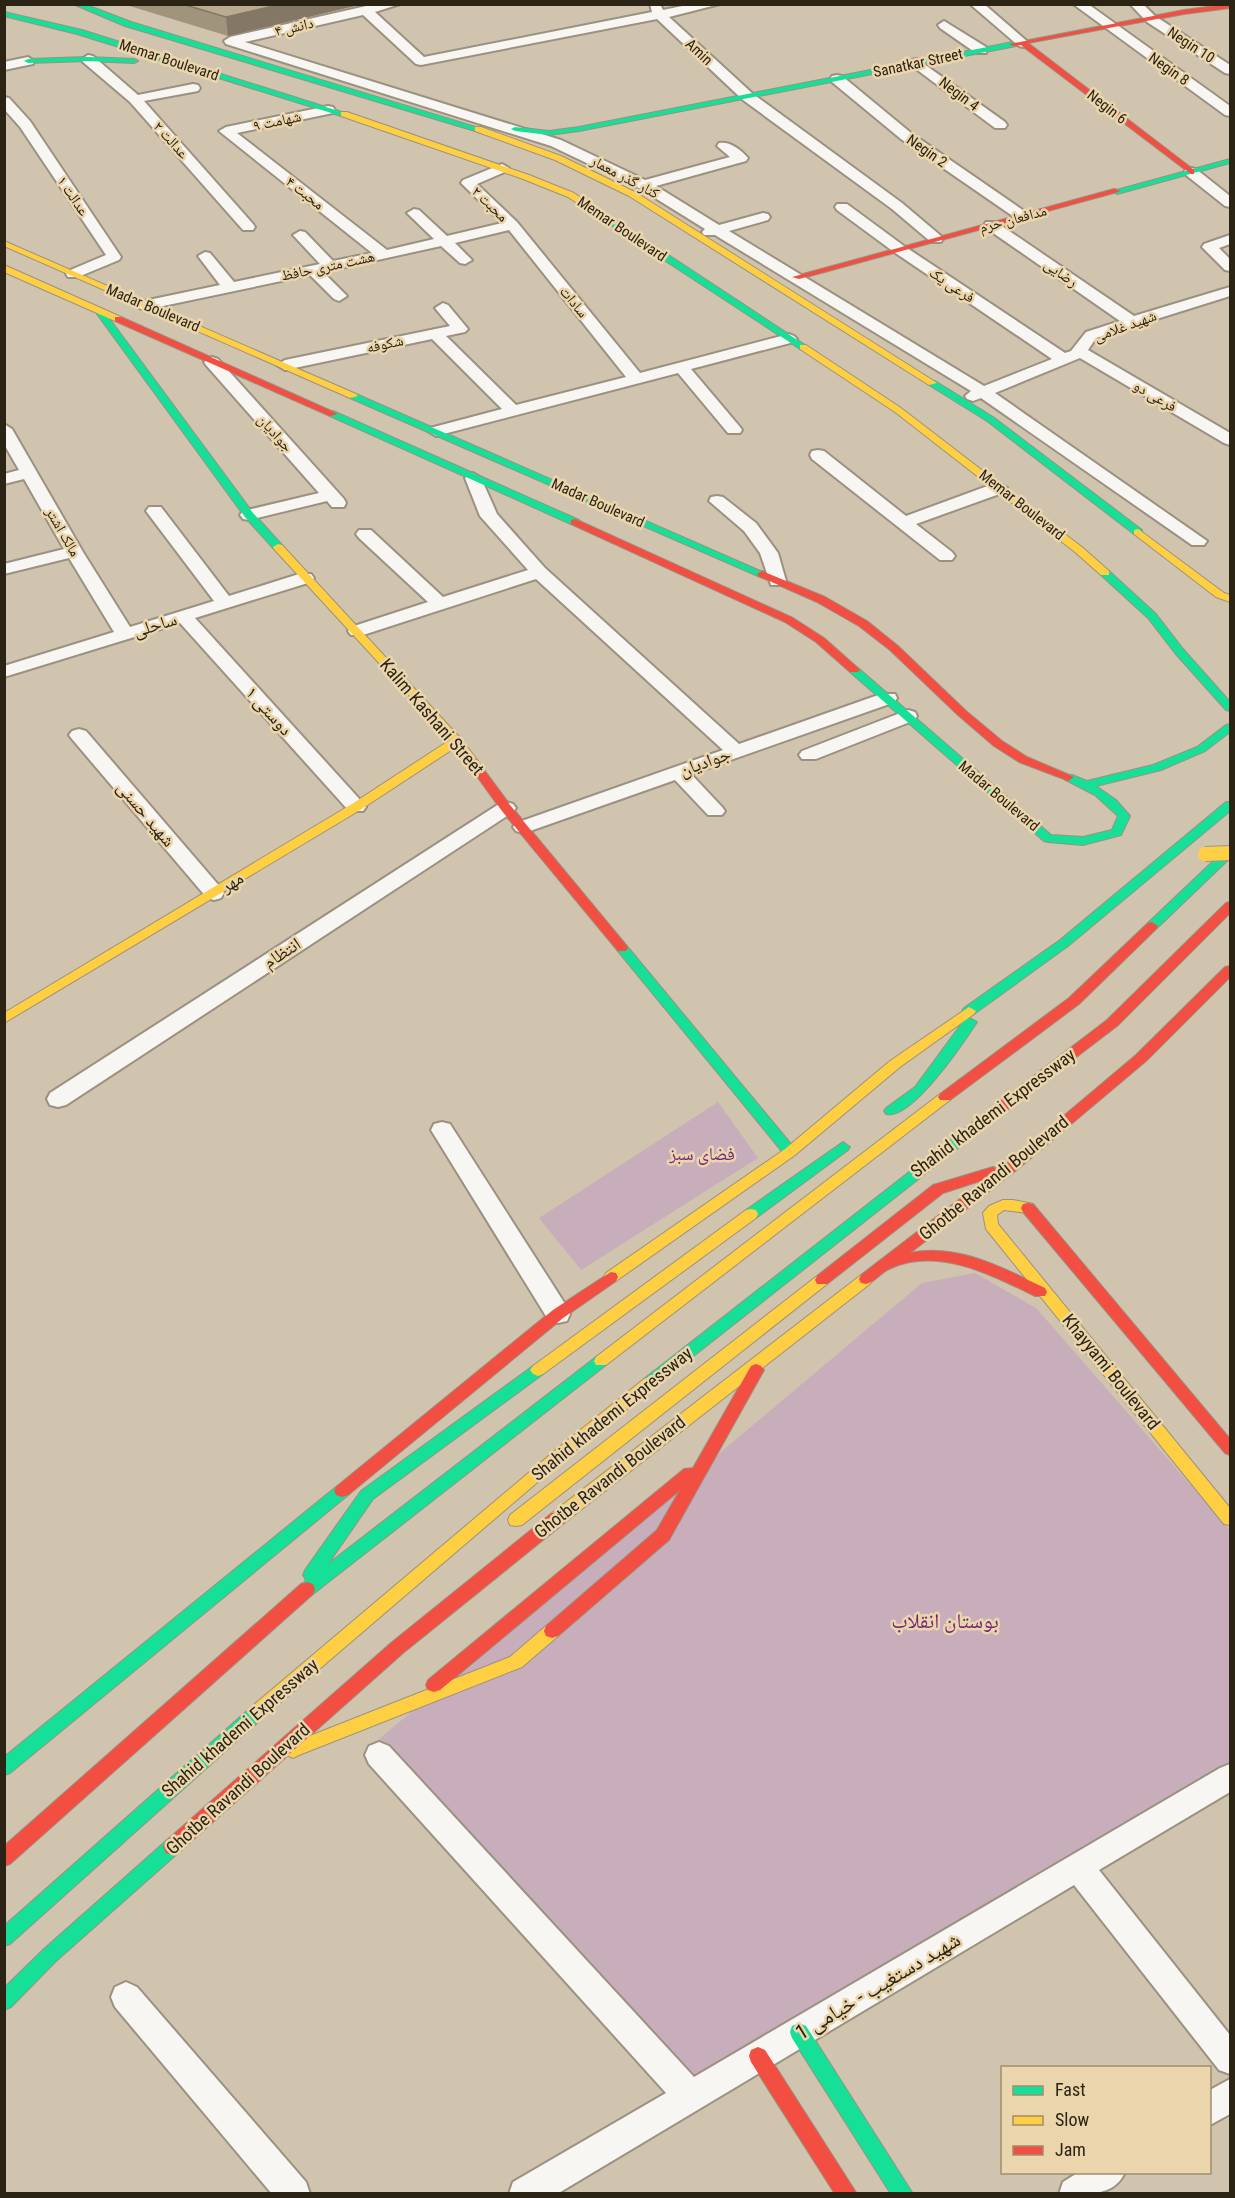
<svg xmlns="http://www.w3.org/2000/svg" width="1235" height="2198" viewBox="0 0 1235 2198" font-family="'Roboto Condensed','Noto Naskh Arabic',sans-serif">
	<style>
		.green { fill: #c8adbb }
		.lines { fill: none; stroke-linecap: round; stroke-linejoin: round }
		.street-casing { stroke: #9b9181; stroke-width: 4 }
		.fast-casing { stroke: #9b9181; stroke-width: 2 }
		.slow-casing { stroke: #9b9181; stroke-width: 2 }
		.jam-casing { stroke: #9b9181; stroke-width: 2 }
		.street { fill: #f8f6f3; fill-rule: evenodd }
		.fast { fill: #16e098; fill-rule: evenodd }
		.slow { fill: #ffcf43; fill-rule: evenodd }
		.jam { fill: #f24e42; fill-rule: evenodd }
		.slow-bridge-casing { stroke: #979697; stroke-width: 16; stroke-linecap: butt }
		.slow-bridge { stroke: #ffcf43; stroke-width: 14 }
		.wall { fill: #a0947c }
		.shaded-wall { fill: #827865 }
		.building { fill: #baac90; stroke: #827865; stroke-width: 1.5 }
		.labels { text-anchor: middle; stroke-width: 5; stroke-linejoin: round; paint-order: stroke }
		.far-street-label { font-size: 15px; fill: #2b2313; stroke: #ebd5ac }
		.street-label { font-size: 18px; fill: #2b2313; stroke: #ebd5ac }
		.park-label { font-size: 18px; fill: #702579; stroke: #ebd5ac }
		.near-park-label { font-size: 21px; fill: #702579; stroke: #ebd5ac }
		.near-street-label { font-size: 21px; fill: #2b2313; stroke: #ebd5ac }
	</style>
	<rect width="100%" height="100%" fill="#d0c4ae"/>
	<!-- green -->
	<path class="green" d="M718 1102 758 1158 581 1270 539 1218Z
		M975 1273 1036 1308 1230 1530V1773L665 2091 372 1745 922 1283Z"/>
	<g class="lines">
		<!-- street casing -->
		<g class="street-casing">
			<path id="street" d="M375 4H400L375 12 424 57 652 12 650 4H660L663 10 692 4H720L669 17 753 94 902 203 941 236 943 239 941 242H931L892 209 743 100 657 19 421 65 416 64 363 15 245 42 561 140 645 180 730 157 717 146 719 143C730 141 741 150 748 158L746 161 656 186 719 225 763 213 768 214 770 217 768 220 729 231 984 386 1052 359 894 252 837 210 835 207 837 204H847L904 246 1065 353 1071 351 1086 332 1120 321 986 228 984 225 986 222H996L1134 316 1230 287V296L1096 338 1088 350 1230 433V445L1224 443 1080 358 995 393 1207 541 1204 545H1192L981 398 973 401 967 399 965 396 971 391 715 235H704L702 232 705 229 639 188 551 146 226 44 224 41 230 37Z
				M970 4H984L1029 43 1023 47 1019 46Z
				M1073 4H1088L1230 106V116L1225 115Z
				M1130 4H1143L1155 16 1230 65V74L1225 73 1147 22Z
				M944 21 986 47 987 50 986 53H976L940 28 938 25Z
				M88 55 93 56 138 95 193 84 198 85 200 88 198 91 144 101 253 224 255 227 253 230H243L130 102 83 62 82 59Z
				M28 57 34 61 33 64 4 70V62Z
				M917 59 1005 122 1007 125 1005 128H995L912 66 911 63 912 60Z
				M837 75 842 76 911 133 1027 213 1029 216 1027 219H1017L901 139 832 82 830 79 832 76Z
				M4 97 9 98 30 121 121 257 119 260 78 277H68L66 274 68 271 106 255 20 127 4 109Z
				M328 106 333 107 335 110 333 113 237 133 387 250 434 239 407 213 414 209 419 210 447 236 502 223 461 183 463 180 502 164 509 168 507 171 477 184 517 222 640 373 789 334 794 336 797 339 794 342 691 369 740 427 742 430 740 433H728L678 373 436 436 428 431 430 428 502 409 432 339 285 370 277 365 285 360 450 326 435 308 443 303 448 305 468 329 465 332 446 336 516 405 626 377 509 230 455 243 472 260 465 264 460 263 441 246 323 272 347 296 339 301 334 299 310 275 144 310 139 308 136 305 139 302 220 285 198 256 205 252 210 253 234 282 320 264 293 235 300 231 305 232 333 261 372 253 219 131 226 127Z
				M1191 168 1196 169 1230 196V207L1225 206 1186 175 1184 172 1186 169Z
				M1230 235V244L1219 248 1230 259V271L1225 270 1202 247 1204 244Z
				M212 357 218 359 344 499 346 503 344 507H332L327 501 249 520 243 519 240 515 243 511 319 493 206 365 204 362Z
				M4 424 12 429 83 552 130 627 214 601 149 515 146 511 149 507H161L229 596 299 574H311L314 578 311 582 195 618 363 803 366 807 363 811H349L180 623 4 677V666L114 632 69 558 4 574V564L64 549 24 479 4 484V474L19 470 4 444Z
				M818 450 824 451 906 516 993 484 999 483 1007 488 1005 492 916 524 952 552 955 556 952 560H940L812 459 810 455 812 451Z
				M473 473 481 478 497 514 545 568 739 744 881 694H895L897 698 895 702 691 774 722 807 725 811 722 815H708L675 780 530 831 523 833 516 831 513 827 516 823 723 750 536 579 363 635H351L348 631 351 627 428 602 359 538 356 534 359 530H371L443 597 528 570 480 516 465 478Z
				M717 496 723 497 756 523 778 553 786 581 783 585H771L760 553 744 531 709 501 711 497Z
				M908 710 915 712 917 716 915 720 816 759H802L799 755 802 751Z
				M79 729 86 731 221 888 224 893 221 898 214 900 207 898 72 739 69 735 72 731Z
				M506 802 513 804 516 808 513 812 66 1105 58 1107 50 1105 47 1099 50 1093 499 804Z
				M442 1122 450 1124 567 1307 570 1314 567 1321 558 1323 549 1321 431 1130 434 1124Z
				M379 1742 389 1746 694 2077 1220 1768 1230 1764V1792L1099 1870 1230 2035V2074L1219 2070 1074 1885 557 2194H509L513 2182 666 2093 369 1764 365 1755 369 1746Z
				M126 1982 137 1987 306 2182 310 2194H272L115 2007 111 1997 115 1987Z
				M1230 2079V2114L1210 2125V2090Z
				M1079 2172H1125C1114 2198 1084 2194 1059 2194L1063 2182Z"/>
		</g>
		<!-- fast casing -->
		<g class="fast-casing">
			<path id="fast" d="M73 4H84L131 22 482 129 475 131 125 26Z
				M4 12 82 30 348 114 341 116 77 34 4 16Z
				M1013 42 1017 44 1016 46 579 131 549 135 515 131 511 129 515 127 549 131 579 127Z
				M88 57 134 59 138 61 134 63 88 61 28 63 24 61 28 59Z
				M1230 159V163L1117 194 1113 191Z
				M597 212H603L808 347 800 349 597 216Z
				M97 310H103L253 513 282 545V549H274L245 517 97 314Z
				M929 381H935L993 417 1142 530V534H1134L987 421 929 385Z
				M350 394H356L767 574 762 577 758 576 350 398Z
				M333 411 579 520 580 522 575 525 571 524 330 416 328 414Z
				M1105 570 1109 571 1156 614 1183 649 1230 702V711L1226 710 1175 653 1148 618 1101 575 1100 573Z
				M854 667 858 668 1051 835 1083 837 1112 830 1118 816 1095 795 1064 779 1062 777 1064 775H1072L1087 781 1153 765 1197 747 1226 725 1230 724V732L1205 751 1161 770 1096 786 1116 800 1130 816 1121 835 1083 845 1048 842 1044 841 850 672V668Z
				M1226 802H1230V811L1068 946 974 1014H964L962 1011 964 1008 1060 940Z
				M1230 848V858L1156 929H1148L1146 926 1148 923 1226 849Z
				M622 944 626 945 795 1149 797 1152 795 1155H785L618 951 616 948 618 945Z
				M970 1018 977 1022C964 1042 911 1121 886 1114L884 1111 886 1108 915 1087 965 1019Z
				M977 1121 984 1126 982 1129 654 1387 649 1389 644 1387 641 1383 644 1379 972 1123Z
				M843 1142 850 1147 848 1150 756 1218H746L744 1214 746 1210Z
				M601 1355 606 1357 608 1361 606 1365 313 1594 307 1596 301 1594 299 1589 306 1580 303 1575 305 1570 361 1491 533 1366 538 1364 543 1366 546 1370 543 1374 373 1499 328 1564 596 1357Z
				M342 1485 348 1487 350 1491 348 1495 10 1773 4 1775V1757L336 1487Z
				M262 1701 268 1703 270 1708 268 1713 10 1944 4 1946V1926L256 1703Z
				M172 1839 178 1841 181 1847 178 1853 56 1961 11 2007 4 2010V1988L44 1949 166 1841Z
				M799 2023 806 2026 913 2194H891L792 2038 790 2032 792 2026Z"/>
		</g>
		<!-- slow casing -->
		<g class="slow-casing">
			<path id="slow" d="M341 112H347L529 175 574 193 604 214 597 216 568 197 523 179 341 116Z
				M475 127H481L561 156 635 192 937 383 929 385 629 196 555 160 475 131Z
				M4 241 356 394 358 396 350 398 4 246Z
				M4 265 121 317 123 319 115 321 4 272Z
				M800 345H806L901 408 1083 548 1109 571V575H1101L1075 552 895 412 800 349Z
				M1138 529 1224 593 1230 595V602L1216 597 1134 534V530Z
				M278 544 282 545 461 739 478 761 476 763H468L456 747 360 810 4 1023V1013L352 804 450 740 274 549 273 547Z
				M969 1007 976 1011 974 1014 900 1067 795 1155 616 1281H606L604 1277 606 1273 785 1149 890 1061Z
				M945 1092 952 1097 950 1100 606 1365H596L594 1361 596 1357 940 1094Z
				M1003 1200H1013L1033 1204 1035 1208 1033 1212 1028 1213 1004 1210 997 1215 998 1224 1230 1508V1525L1224 1524 986 1229 983 1213 989 1206Z
				M751 1209 756 1210 758 1214 756 1218 543 1374 538 1376 533 1374 530 1370 533 1366 746 1210Z
				M866 1274 871 1275 873 1279 871 1283 564 1523 558 1524 552 1523 550 1518 552 1513 861 1275Z
				M822 1275 827 1276 829 1280 827 1284 522 1525 516 1526 510 1525 508 1520 510 1515 817 1276Z
				M649 1377 654 1379 657 1383 654 1387 568 1456 268 1713 262 1715 256 1713 254 1708 256 1703 558 1448 644 1379Z
				M552 1624 558 1626 560 1631 558 1636 522 1667 299 1755 293 1758 287 1755 284 1750 287 1745 510 1657 546 1626Z"/>
		</g>
		<!-- jam casing -->
		<g class="jam-casing">
			<path id="jam" d="M1230 4V8L1184 14 1028 43 1194 170V174H1191L1021 45 1013 46 1009 44 1184 10Z
				M1114 189 1121 191 799 279 792 277Z
				M115 317H121L338 414 330 416 115 321Z
				M575 519 793 618 824 638 860 670 858 672H850L816 642 785 622 571 524V520Z
				M762 571 825 597 867 621 898 646 966 711 1002 741 1027 757 1074 777 1068 781 1064 779 1019 762 994 746 958 715 890 650 859 626 817 602 758 576 757 574Z
				M472 758 476 759 510 805 626 945 628 948 626 951H618L502 811 466 761Z
				M1230 902V913L1117 1026 982 1129H972L970 1126 972 1123 1107 1020 1226 903Z
				M1152 922 1158 926 1156 929 1079 1004 950 1100H940L938 1097 940 1094 1069 998 1148 923Z
				M1230 966V977L1146 1061 1019 1168 910 1253C957 1243 1003 1268 1045 1288L1047 1292 1045 1296H1035C992 1275 937 1246 889 1269 880 1273 875 1282 866 1284L861 1283 859 1279 861 1275 986 1179 943 1193 827 1284H817L815 1280 817 1276 933 1185 993 1167 999 1170 1009 1162 1136 1055 1225 967Z
				M1028 1203 1033 1204 1230 1439V1455L1225 1453 1023 1212 1021 1208 1023 1204Z
				M611 1272 616 1273 618 1277 616 1281 563 1318 348 1495 342 1497 336 1495 334 1491 336 1487 553 1310Z
				M756 1364 761 1366 764 1370 669 1540 558 1636 552 1638 546 1636 544 1631 546 1626 657 1530 680 1490 440 1690 434 1692 428 1690 426 1685 428 1680 684 1469 693 1468 751 1366Z
				M558 1512 564 1513 566 1518 564 1523 403 1653 178 1853 172 1855 166 1853 163 1847 166 1841 391 1643 552 1513Z
				M307 1582 313 1584 315 1589 313 1594 10 1864 4 1866V1846L301 1584Z
				M758 2047 765 2050 857 2194H835L751 2062 749 2056 751 2050Z"/>
		</g>
		<!-- street -->
		<use href="#street" class="street"/>
		<!-- fast -->
		<use href="#fast" class="fast"/>
		<!-- slow -->
		<use href="#slow" class="slow"/>
		<!-- jam -->
		<use href="#jam" class="jam"/>
		<!-- slow-bridge casing -->
		<g class="slow-bridge-casing">
			<path id="slow-bridge" d="M1205 854 1230 853"/>
		</g>
		<!-- slow-bridge -->
		<use href="#slow-bridge" class="slow-bridge"/>
	</g>
	<!-- wall -->
	<path class="wall" d="M123 4H363L228 36Z"/>
	<!-- shaded-wall -->
	<path class="shaded-wall" d="M282 4H363L228 36 226 17Z"/>
	<!-- building -->
	<path class="building" d="M182 4H282L226 17Z"/>
	<g class="labels">
		<!-- far-street labels -->
		<g class="far-street-label">
			<text transform="translate(294 27) rotate(-13)" y="5">دانش ۴</text>
			<text transform="translate(1191 45) rotate(33)" y="5">Negin 10</text>
			<text transform="translate(699 52) rotate(43)" y="5">Amin</text>
			<text transform="translate(169 60) rotate(18)" y="5">Memar Boulevard</text>
			<text transform="translate(918 63) rotate(-12)" y="5">Sanatkar Street</text>
			<text transform="translate(1169 69) rotate(35)" y="5">Negin 8</text>
			<text transform="translate(959 94) rotate(37)" y="5">Negin 4</text>
			<text transform="translate(1107 107) rotate(38)" y="5">Negin 6</text>
			<text transform="translate(277 121) rotate(-12)" y="5">شهامت ۹</text>
			<text transform="translate(171 140) rotate(48)" y="5">عدالت ۲</text>
			<text transform="translate(927 151) rotate(35)" y="5">Negin 2</text>
			<text transform="translate(625 177) rotate(28)" y="5">کنار گذر معمار</text>
			<text transform="translate(305 193) rotate(38)" y="5">محبت ۴</text>
			<text transform="translate(73 196) rotate(56)" y="5">عدالت ۱</text>
			<text transform="translate(490 204) rotate(44)" y="5">محبت ۲</text>
			<text transform="translate(1013 219) rotate(-15)" y="5">مدافعان حرم</text>
			<text transform="translate(622 229) rotate(34)" y="5">Memar Boulevard</text>
			<text transform="translate(328 266) rotate(-12)" y="5">هشت متری حافظ</text>
			<text transform="translate(1061 273) rotate(35)" y="5">رضایی</text>
			<text transform="translate(952 285) rotate(34)" y="5">فرعی یک</text>
			<text transform="translate(574 302) rotate(51)" y="5">سادات</text>
			<text transform="translate(153 308) rotate(23)" y="5">Madar Boulevard</text>
			<text transform="translate(1125 326) rotate(-20)" y="5">شهید غلامی</text>
			<text transform="translate(385 344) rotate(-12)" y="5">شکوفه</text>
			<text transform="translate(1155 396) rotate(30)" y="5">فرعی دو</text>
			<text transform="translate(275 433) rotate(48)" y="5">جوادیان</text>
			<text transform="translate(598 503) rotate(24)" y="5">Madar Boulevard</text>
			<text transform="translate(1022 505) rotate(38)" y="5">Memar Boulevard</text>
			<text transform="translate(63 532) rotate(60)" y="5">مالک اشتر</text>
			<text transform="translate(999 796) rotate(40)" y="5">Madar Boulevard</text>
		</g>
		<!-- street labels -->
		<g class="street-label">
			<text transform="translate(155 625) rotate(-17)" y="6">ساحلی</text>
			<text transform="translate(269 711) rotate(48)" y="6">دوستی ۱</text>
			<text transform="translate(432 717) rotate(49)" y="6">Kalim Kashani Street</text>
			<text transform="translate(705 762) rotate(-20)" y="6">جوادیان</text>
			<text transform="translate(146 814) rotate(50)" y="6">شهید حسنی</text>
			<text transform="translate(232 882) rotate(-31)" y="6">مهر</text>
			<text transform="translate(282 953) rotate(-33)" y="6">انتظام</text>
			<text transform="translate(993 1113) rotate(-37)" y="6">Shahid khademi Expressway</text>
			<text transform="translate(994 1178) rotate(-39)" y="6">Ghotbe Ravandi Boulevard</text>
			<text transform="translate(1111 1372) rotate(51)" y="6">Khayyami Boulevard</text>
			<text transform="translate(612 1414) rotate(-39)" y="6">Shahid khademi Expressway</text>
			<text transform="translate(610 1477) rotate(-38)" y="6">Ghotbe Ravandi Boulevard</text>
			<text transform="translate(240 1728) rotate(-41)" y="6">Shahid khademi Expressway</text>
			<text transform="translate(238 1789) rotate(-42)" y="6">Ghotbe Ravandi Boulevard</text>
		</g>
		<!-- park labels -->
		<g class="park-label">
			<text x="702" y="1160">فضای سبز</text>
		</g>
		<!-- near-park labels -->
		<g class="near-park-label">
			<text x="945" y="1628">بوستان انقلاب</text>
		</g>
		<!-- near-street labels -->
		<g class="near-street-label">
			<text transform="translate(878 1986) rotate(-31)" y="7">شهید دستغیب - خیامی 1</text>
		</g>
	</g>
	<!-- border -->
	<rect width="1235" height="2198" fill="none" stroke="#2b2313" stroke-width="12"/>
	<!-- legend -->
	<rect x="1001" y="2066" width="210" height="108" fill="#ebd5ac" stroke="#9e8e6f" stroke-width="1.5"/>
	<rect x="1013" y="2086" width="30" height="9" fill="#16e098" stroke="#9e8e6f" stroke-width="1.5"/>
	<text x="1055" y="2096" font-size="18" fill="#2b2313">Fast</text>
	<rect x="1013" y="2116" width="30" height="9" fill="#ffcf43" stroke="#9e8e6f" stroke-width="1.5"/>
	<text x="1055" y="2126" font-size="18" fill="#2b2313">Slow</text>
	<rect x="1013" y="2146" width="30" height="9" fill="#f24e42" stroke="#9e8e6f" stroke-width="1.5"/>
	<text x="1055" y="2156" font-size="18" fill="#2b2313">Jam</text>
</svg>
